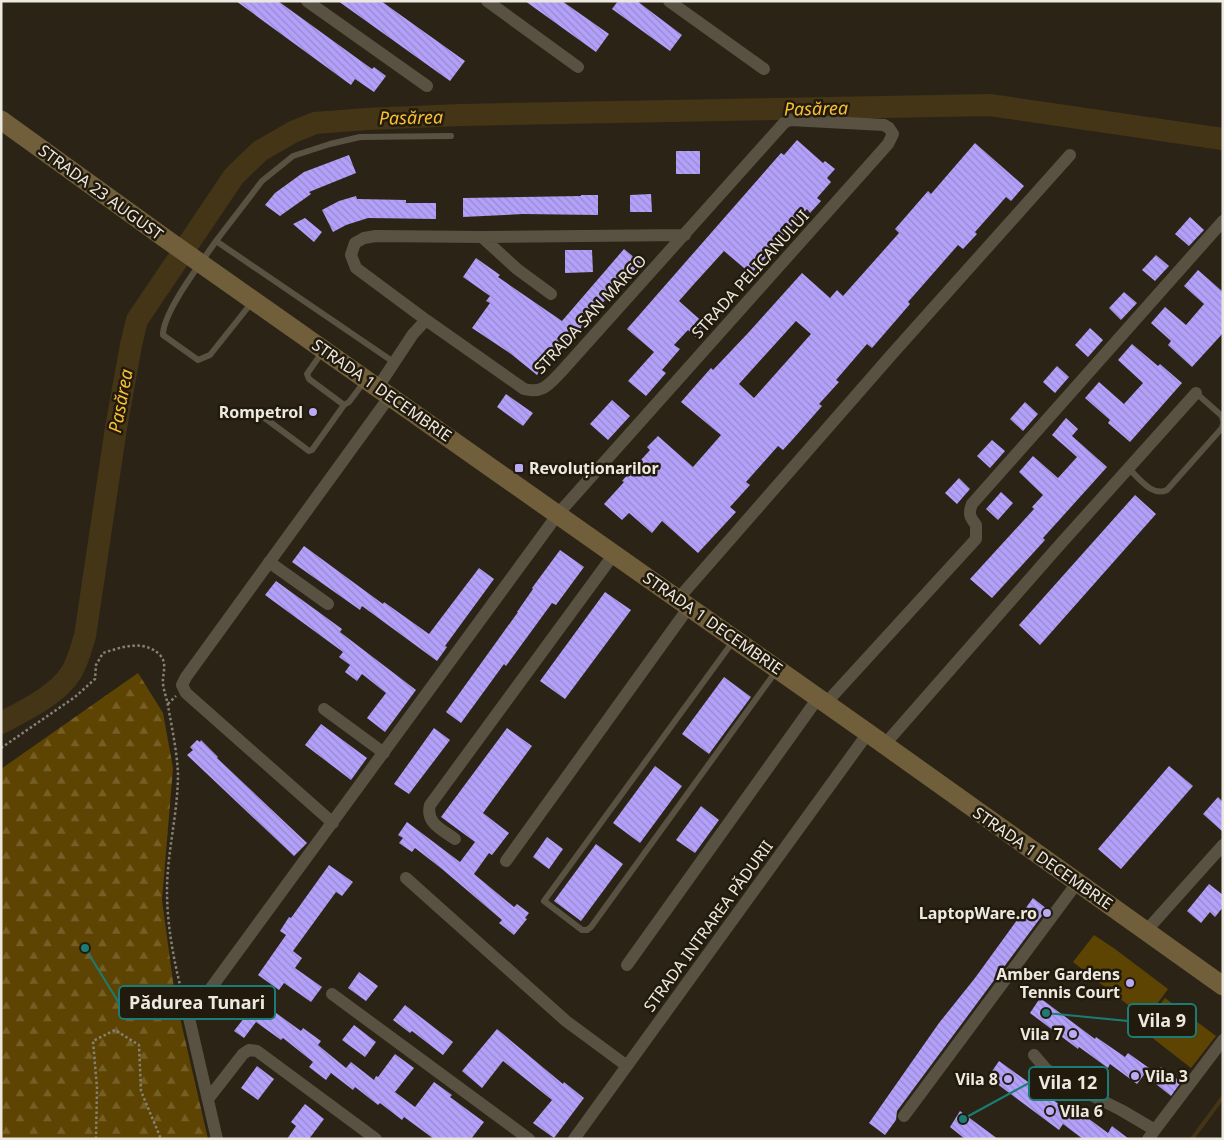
<svg xmlns="http://www.w3.org/2000/svg" width="1224" height="1140" viewBox="0 0 1224 1140" font-family="'Noto Sans',sans-serif">
	<style>
		.green { fill: #5d4403 }
		.forest { fill: url(#forest-firs) }
		.lines { fill: none; stroke-linecap: round; stroke-linejoin: round }
		.stream { stroke: #443516; stroke-width: 4 }
		.river { stroke: #443516; stroke-width: 22 }
		.building { fill: url(#building-back-hatch); fill-rule: evenodd }
		.path { stroke: #878276; stroke-width: 2.5; stroke-dasharray: 2.5 2.5; stroke-linecap: butt }
		.service { stroke: #595142; stroke-width: 6 }
		.minor { stroke: #595142; stroke-width: 12 }
		.secondary { stroke: #705f3a; stroke-width: 19 }
		.poi-dot { fill: #baaaf6; stroke: #221b0d; stroke-width: 2 }
		.labels { text-anchor: middle; stroke-width: 5; stroke-linejoin: round; paint-order: stroke }
		.street-label { font-size: 16px; fill: #ede9e0; stroke: #221b0d }
		.poi-label { font-size: 16px; font-weight: bold; fill: #ede9e0; stroke: #221b0d; text-anchor: end }
		.water-label { font-size: 18px; font-style: italic; fill: #f9bf32; stroke: #221b0d }
		.leader { fill: none; stroke: #1a7c74; stroke-width: 2 }
		.callout-dot { fill: #1a7c74; stroke: #221b0d; stroke-width: 2 }
		.callout { fill: #221b0d; stroke: #1a7c74; stroke-width: 2 }
		.callout-label { font-size: 18px; text-anchor: middle; font-weight: bold; fill: #ede9e0 }
	</style>
	<defs>
		<pattern id="forest-firs" width="22" height="20" patternUnits="userSpaceOnUse" patternTransform="scale(1.25)"><rect width="22" height="20" fill="#5d4403"/><path d="M5 1l3.5 6h-7zM16 11l3.5 6h-7z" fill="#755f27"/></pattern>
		<pattern id="building-back-hatch" width="6" height="6" patternUnits="userSpaceOnUse" patternTransform="scale(1.25)"><rect width="6" height="6" fill="#b3a0fa"/><path d="M-1 5l2 2M0 0l6 6M5-1l2 2" fill="none" stroke="#988acc"/></pattern>
	</defs>
	<rect width="100%" height="100%" fill="#2b2416"/>
	<!-- green -->
	<path class="green" d="M1094 935 1115 949 1168 989 1146 1019 1073 962Z
		M1165 998 1216 1036 1191 1068 1141 1029Z"/>
	<!-- forest -->
	<path class="forest" d="M138 673 163 713 173 768 162 900 175 996 208 1139H1V769Z"/>
	<g class="lines">
		<!-- stream -->
		<path class="stream" d="M1192 1139 1223 1097"/>
		<!-- river -->
		<path class="river" d="M1 723C25 710 56 696 71 673 78 662 81 648 85 636L116 428 131 345 137 320 234 176 260 151 293 132 315 123 367 119 461 115 990 105 1223 139"/>
	</g>
	<!-- building -->
	<path class="building" d="M236 1H278L372 69 374 67 386 76 374 92 355 79 351 85Z
		M338 1H381L465 61 450 81Z
		M525 1H562L609 34 596 52Z
		M618 1H637L682 35 670 51 612 9Z
		M797 140 823 163 825 161 835 169 827 178 831 182 817 198 821 201 810 213 807 209 780 239 784 242 771 256 769 254 751 274 724 251 694 284 679 301 706 325 696 337 688 330 674 345 680 349 662 370 666 373 646 396 628 381 654 352 627 329 781 153 784 155Z
		M975 143 1024 186 1011 201 1006 197 975 232 977 234 963 249 958 245 908 302 910 304 872 348 867 344 836 380 839 382 819 404 822 406 793 439 783 450 778 446 746 482 750 485 730 507 736 512 698 553 662 521 652 533 629 513 622 520 604 504 624 482 622 481 650 450 647 447 658 436 693 467 721 435 681 402 711 368 713 370 749 332 802 273 830 298 837 290 843 296 899 233 895 229 928 191 931 194ZM796 321 811 334 754 398 739 384Z
		M676 151H700V174H676Z
		M349 155 356 173 309 192 311 194 280 216 265 205 275 193 304 172Z
		M651 194 652 212H630V195Z
		M581 195H598V215L523 214 463 217V198L581 196Z
		M356 196 357 199 406 200V203H436V219L368 218 346 225 333 232 322 210 339 201Z
		M1190 217 1204 230 1189 246 1175 234Z
		M305 218 322 232 314 242 293 224Z
		M624 249 641 263 606 301 605 300 574 336 572 334 552 360 550 358 537 375 511 354 472 328 490 303 486 301 490 296 463 277 476 258 500 275 498 277 562 321Z
		M565 250H592L593 272 565 273Z
		M1156 255 1169 266 1155 281 1142 270Z
		M1198 270 1223 292V333L1192 367 1168 345 1171 341 1151 323 1165 307 1186 325 1204 304 1184 286Z
		M1124 292 1137 303 1121 320 1109 308Z
		M1090 328 1103 340 1088 357 1075 345Z
		M1132 344 1158 366 1160 364 1182 383 1130 442 1108 423 1110 420 1085 398 1099 382 1124 404 1143 383 1118 360Z
		M1057 366 1069 377 1055 393 1043 382Z
		M506 394 533 413 523 426 497 407Z
		M612 400 630 416 608 440 590 424Z
		M1025 402 1038 414 1023 431 1010 419Z
		M1066 418 1078 429 1072 436 1107 467 1043 538 1045 540 992 598 970 579 1034 509 1032 507 1043 495 1019 472 1033 456 1058 478 1077 457 1052 435Z
		M992 440 1005 451 990 468 977 456Z
		M959 478 970 489 957 504 945 493Z
		M1001 492 1013 503 998 520 986 509Z
		M1135 495 1156 514 1040 645 1019 625Z
		M304 546 383 604 384 602 429 634 479 568 494 579 445 646 447 647 437 661 362 606 360 610 292 562Z
		M560 550 584 567 556 605 552 603 506 666 504 664 461 723 446 712 518 612H517L533 589 532 588Z
		M276 581 342 629 340 632 416 690 385 732 367 718 386 693 362 674 357 681 345 672 350 665 339 657 343 652 265 595Z
		M605 592 631 610 565 699 540 681Z
		M724 677 751 697 709 754 682 734Z
		M321 724 367 758 351 780 305 745Z
		M434 728 450 740 409 794 394 784Z
		M507 728 532 746 483 813 509 833 492 855 489 853 474 874 514 907 517 904 529 913 525 918 527 919 514 935 499 923 502 920 442 869 415 848 412 852 399 843 403 838 398 835 407 822 460 862 475 842 441 817Z
		M197 740 200 742 201 740 218 757 217 758 307 843 294 856 187 755 193 750 190 747Z
		M655 766 682 786 640 843 613 823Z
		M1169 766 1193 786 1121 869 1098 849Z
		M1218 797 1223 802V832L1203 814Z
		M701 806 719 820 695 853 676 840Z
		M547 837 563 849 549 869 533 857Z
		M596 844 623 864 581 921 554 901Z
		M329 865 353 882 342 896 336 892 293 951 302 958 295 968 322 987 311 1002 284 983 279 990 258 975 286 935 280 931 289 917 291 918Z
		M1209 884 1223 895V907L1215 917 1210 912 1201 923 1187 911Z
		M1033 898 1047 909 897 1111 896 1120 885 1135 869 1123 939 1023 975 978Z
		M359 972 378 986 366 1001 348 988Z
		M240 987 301 1031 303 1028 321 1041 318 1045 346 1068 351 1062 374 1080 376 1076 378 1077 395 1054 414 1068 395 1092 415 1107 434 1082 452 1095 450 1097 484 1122 471 1139H434L404 1117 402 1120 380 1103 378 1105 355 1087 353 1090 331 1073 326 1080 309 1067 313 1062 283 1038 281 1040 256 1022 244 1038 234 1031 244 1018 227 1005Z
		M1040 998 1095 1039 1096 1037 1125 1057 1128 1053 1149 1068 1137 1084 1110 1064 1108 1068 1079 1047 1078 1049 1030 1013Z
		M405 1005 453 1042 443 1055 412 1031 410 1033 393 1020Z
		M354 1025 376 1042 365 1057 342 1040Z
		M497 1029 563 1084 564 1082 584 1098 554 1138 533 1123 552 1100 503 1061 482 1088 462 1071Z
		M999 1061 1078 1118 1081 1113 1108 1133 1112 1126 1129 1139H1083L1063 1124 1059 1130 988 1077Z
		M257 1066 274 1079 258 1100 241 1088Z
		M1161 1067 1181 1082 1171 1096 1151 1080Z
		M305 1104 324 1119 309 1139H287L296 1126 291 1122Z
		M960 1111 998 1139H965L950 1127Z"/>
	<g class="lines">
		<!-- path -->
		<path class="path" d="M168 704 176 696
			M1 748 75 697 95 679 96 665 103 653C122 647 144 639 160 655 168 664 162 674 163 684 164 692 167 699 168 706 172 728 177 752 178 774 178 813 167 852 167 891 167 928 175 968 185 1004
			M96 1139 97 1088 93 1041 115 1030 139 1045 141 1091 161 1139"/>
		<!-- service -->
		<path class="service" d="M216 241C202 262 163 311 163 335L198 360 210 355 253 301
			M323 351 307 374 309 379 344 405 349 402 364 382
			M395 363 216 241 262 181 293 156 330 144 360 137 451 136
			M1196 393 1222 416 1223 421
			M258 413 309 451 312 450 344 405
			M1129 469C1140 479 1152 497 1167 490L1222 428 1223 424
			M734 640 544 901 582 930H587L591 927 777 670"/>
		<!-- minor -->
		<path class="minor" d="M307 1 427 86
			M487 1 578 67
			M669 1 764 69
			M482 237 517 269 551 294
			M426 320 356 268 351 255 355 243 364 238 376 236 482 237 685 235
			M269 562 328 604
			M678 599 893 353 1070 155
			M826 703 976 539V525C970 517 968 514 972 504L1223 221
			M324 709 384 753
			M885 744 1056 549 1196 393
			M333 823 186 693 182 685 186 677 390 396
			M455 839C443 830 425 823 430 805L614 554
			M506 861 689 607
			M406 878 566 1021 627 1066
			M1146 931 1223 845
			M627 965 818 698
			M332 994 529 1139
			M1034 1055 1046 1069 1069 1084 1121 1110 1155 1130
			M208 1099 243 1054 249 1050 257 1051 376 1139
			M904 1116 1077 883
			M217 1139 189 1018 558 514 888 144 893 134 889 128 884 125 790 120 784 123 561 372C549 384 543 394 524 389L426 320 413 334 378 387
			M574 1139 868 733
			M1148 1139 1223 1040"/>
		<!-- secondary -->
		<path class="secondary" d="M1 120 166 239 868 733 1223 986"/>
	</g>
	<!-- markers -->
	<g class="poi-dot">
		<circle cx="313" cy="412" r="5"/>
		<rect x="514" y="463" width="10" height="10" rx="2.5"/>
		<circle cx="1047" cy="913" r="5"/>
		<circle cx="1130" cy="983" r="5"/>
		<circle cx="1073" cy="1034" r="5"/>
		<circle cx="1135" cy="1076" r="5"/>
		<circle cx="1008" cy="1079" r="5"/>
		<circle cx="1050" cy="1111" r="5"/>
	</g>
	<g class="labels">
		<!-- street labels -->
		<g class="street-label">
			<text transform="translate(101 192) rotate(36)" y="6">STRADA 23 AUGUST</text>
			<text transform="translate(750 274) rotate(-48)" y="6">STRADA PELICANULUI</text>
			<text transform="translate(590 314) rotate(-47)" y="6">STRADA SAN MARCO</text>
			<text transform="translate(382 390) rotate(35)" y="6">STRADA 1 DECEMBRIE</text>
			<text transform="translate(713 623) rotate(35)" y="6">STRADA 1 DECEMBRIE</text>
			<text transform="translate(1043 858) rotate(35)" y="6">STRADA 1 DECEMBRIE</text>
			<text transform="translate(708 926) rotate(-54)" y="6">STRADA INTRAREA PĂDURII</text>
		</g>
		<!-- poi labels -->
		<g class="poi-label">
			<text x="303" y="418">Rompetrol</text>
			<text x="529" y="474" text-anchor="start">Revoluționarilor</text>
			<text x="1037" y="919">LaptopWare.ro</text>
			<text x="1120" y="980">Amber Gardens<tspan x="1120" dy="18">Tennis Court</tspan></text>
			<text x="1063" y="1040">Vila 7</text>
			<text x="1145" y="1082" text-anchor="start">Vila 3</text>
			<text x="998" y="1085">Vila 8</text>
			<text x="1060" y="1117" text-anchor="start">Vila 6</text>
		</g>
		<!-- water labels -->
		<g class="water-label">
			<text transform="translate(816 109) rotate(-1)" y="6">Pasărea</text>
			<text transform="translate(411 118) rotate(-1)" y="6">Pasărea</text>
			<text transform="translate(121 401) rotate(-79)" y="6">Pasărea</text>
		</g>
	</g>
	<!-- callouts -->
	<path class="leader" d="M85 948L119 1003M1046 1013L1128 1021M963 1119L1029 1083"/>
	<g class="callout-dot">
		<circle cx="85" cy="948" r="5"/>
		<circle cx="1046" cy="1013" r="5"/>
		<circle cx="963" cy="1119" r="5"/>
	</g>
	<g class="callout">
		<rect x="119" y="986" width="156" height="33" rx="5"/>
		<rect x="1128" y="1004" width="68" height="33" rx="5"/>
		<rect x="1029" y="1067" width="79" height="33" rx="5"/>
	</g>
	<g class="callout-label">
		<text x="197" y="1009">Pădurea Tunari</text>
		<text x="1162" y="1027">Vila 9</text>
		<text x="1068" y="1089">Vila 12</text>
	</g>
	<!-- border -->
	<rect width="1224" height="1140" fill="none" stroke="#ede9e0" stroke-width="5"/>
</svg>
